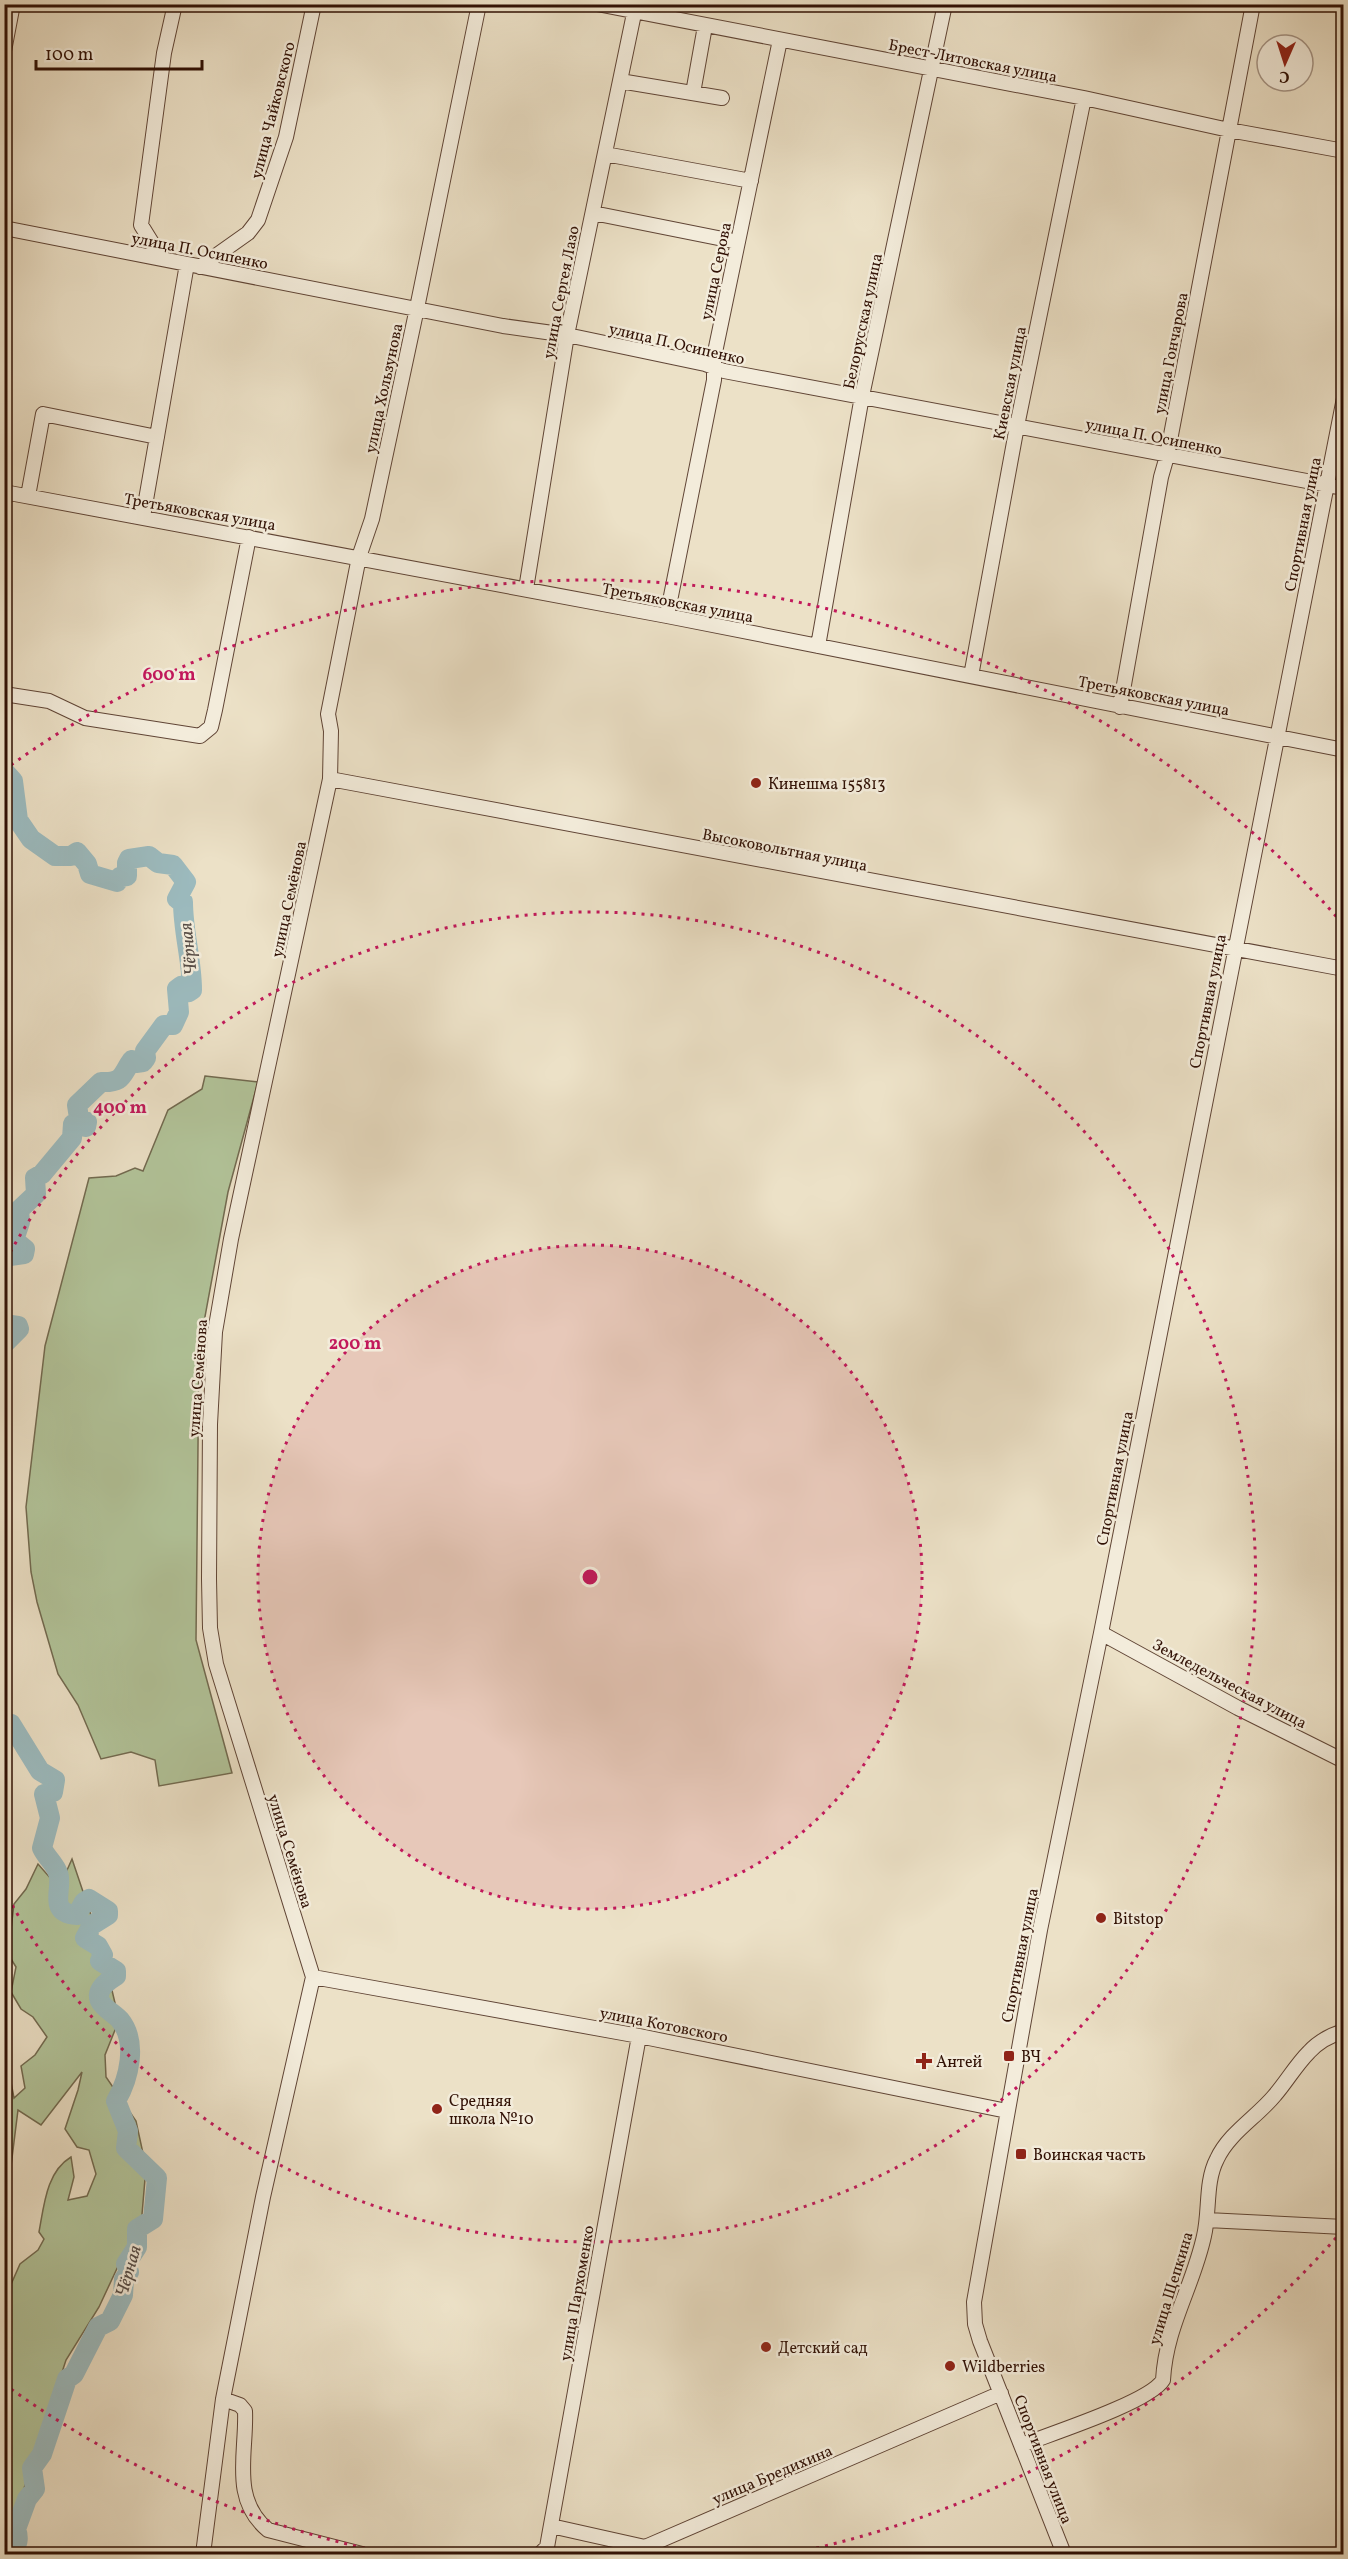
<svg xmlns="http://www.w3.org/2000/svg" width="1348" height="2559" viewBox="0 0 1348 2559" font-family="Vollkorn,serif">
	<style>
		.green { fill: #b2c49a; stroke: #726a50; stroke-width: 1.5 }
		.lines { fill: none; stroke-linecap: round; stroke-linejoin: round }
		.river { stroke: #9cbbbf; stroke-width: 20 }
		.minor-casing { stroke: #604536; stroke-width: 16 }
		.minor { stroke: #f3ecdb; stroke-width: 14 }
		.ring { fill: none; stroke: #c2185b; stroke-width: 3; stroke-dasharray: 3 6 }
		.poi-dot { fill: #8f2418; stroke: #f3ecdb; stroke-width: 2 }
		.labels { text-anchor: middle; stroke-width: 5; stroke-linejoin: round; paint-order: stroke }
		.street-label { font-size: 16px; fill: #311105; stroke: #f3ecdb }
		.poi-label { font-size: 16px; fill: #311105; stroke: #f3ecdb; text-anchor: start }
		.water-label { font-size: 18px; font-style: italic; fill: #564c46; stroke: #f3ecdb }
		.centre { fill: #c2185b; stroke: #f3ecdb; stroke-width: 3 }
		.ring-label { font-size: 18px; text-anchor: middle; font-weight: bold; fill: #c2185b; stroke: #f3ecdb; stroke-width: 5; stroke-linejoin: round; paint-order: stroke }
	</style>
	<rect width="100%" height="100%" fill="#ece1c7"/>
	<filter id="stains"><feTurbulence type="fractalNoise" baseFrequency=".00333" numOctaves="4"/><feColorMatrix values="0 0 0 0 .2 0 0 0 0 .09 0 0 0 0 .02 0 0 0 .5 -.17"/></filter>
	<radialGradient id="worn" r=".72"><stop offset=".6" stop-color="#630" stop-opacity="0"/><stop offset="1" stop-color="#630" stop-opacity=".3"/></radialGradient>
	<!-- green -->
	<path class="green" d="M205 1076 258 1082 228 1192 199 1349 196 1640 232 1773 159 1786 155 1760 131 1752 101 1759 78 1705 58 1674 37 1602 31 1572 26 1507 45 1346 89 1178 116 1176 135 1168 143 1171 168 1110 202 1089Z
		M72 1859 102 1948 119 2020 105 2055 106 2077 136 2121 146 2167 141 2226 120 2262 99 2307 66 2360 12 2525 5 2541V2298L20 2264 38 2250 44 2239 39 2232C44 2206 46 2172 71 2157L74 2177 68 2200 87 2196 96 2174 89 2150 77 2147 65 2129 78 2090 82 2072 41 2125 18 2110 5 2214V2051L14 2098 25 2088 21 2066 35 2055 47 2037 33 2017 21 2009 11 1992 16 1967 8 1954 14 1904 26 1889 38 1864 59 1888Z"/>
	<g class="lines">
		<!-- river -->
		<path class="river" d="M4 771 13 781 18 820 31 839 55 856H71L77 852 87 864 90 874 117 882 120 877 127 876V863L129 859 149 856 158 863 173 865 186 882 177 899 183 902C183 932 192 960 192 990L189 992 181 986 177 989 179 1012 173 1025H164L145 1051 146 1058 143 1062 136 1063 132 1060C121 1075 124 1083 101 1082L77 1105 79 1118 87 1122 86 1127 73 1124 72 1138 42 1174 35 1178 36 1194 19 1210 20 1222 14 1240 25 1249 24 1254 10 1256 8 1245H4
			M4 1324 18 1326 19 1329 4 1344
			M4 1723 11 1724 40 1771 55 1780 53 1792 44 1794 50 1818 42 1848C46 1857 55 1864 58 1873 64 1888 46 1913 77 1915L84 1902 89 1899 108 1911V1915L92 1925 85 1938 98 1946 103 1955 100 1961 116 1971V1976C108 1981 95 1989 100 2001 103 2008 115 2014 120 2020 138 2042 129 2079 116 2101L128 2131 126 2148 157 2178 153 2219 137 2229V2247L126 2264 129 2272 124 2279 123 2295 110 2321 98 2327 74 2374 67 2379 42 2454 32 2468 35 2489 27 2499 16 2529C20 2540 17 2546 10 2554"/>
		<!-- minor casing -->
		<g class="minor-casing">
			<path id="minor" d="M597 4 1084 98 1229 130 1344 151
				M4 51 13 4
				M620 81 722 98
				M693 93 705 26
				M605 154 751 181
				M593 213 738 242
				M4 228 503 326 567 335 705 364 724 371 1344 488
				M162 259 141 225 164 53 175 4
				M200 267 248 233 258 220 286 137 314 4
				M4 492 667 616 1344 750
				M28 496 43 414 157 437
				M143 517 187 264
				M526 589 567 335 636 4
				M667 616 714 380V357L780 40
				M818 646 862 396 945 4
				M971 676 1017 426 1084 98
				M4 694 49 701 85 718 200 736 211 727 215 710 249 537
				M1120 707 1161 477 1167 456 1253 4
				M330 779 1344 969
				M1101 1633 1238 1708 1344 1761
				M313 1977 639 2036 1007 2111
				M1207 2220 1344 2227
				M223 2399 240 2405 245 2411C247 2452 230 2499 268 2530L362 2554
				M1022 2445C1050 2434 1150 2402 1163 2380 1166 2326 1193 2287 1204 2236 1210 2211 1205 2182 1217 2159 1229 2133 1257 2117 1275 2095 1287 2081 1296 2065 1309 2052 1318 2042 1331 2035 1344 2031
				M551 2526 645 2547 1001 2393
				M203 2554 223 2399 263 2197 313 1977 216 1664 210 1628 209 1579 210 1424 215 1332 231 1239 330 779 331 731 328 714 359 557 372 519 417 308 479 4
				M540 2554 547 2547 639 2036
				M1064 2554 980 2341 975 2324 974 2302 1040 1930 1101 1633 1344 398"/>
		</g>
		<!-- minor -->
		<use href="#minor" class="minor"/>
	</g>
	<!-- distance rings -->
	<circle cx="590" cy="1577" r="332" fill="#c2185b" fill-opacity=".12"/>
	<g class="ring">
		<circle cx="590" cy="1577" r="332"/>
		<path d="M6 1260A665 665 0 1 1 6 1894"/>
		<path d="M1342 2231A997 997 0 0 1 789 2554M391 2554A997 997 0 0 1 11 2389M11 765A997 997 0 0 1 1342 923"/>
	</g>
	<!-- markers -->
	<g class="poi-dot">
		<circle cx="756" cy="783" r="6"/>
		<circle cx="1101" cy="1918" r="6"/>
		<rect x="1003" y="2050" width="12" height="12" rx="3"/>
		<path d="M921 2052h6v6h6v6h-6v6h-6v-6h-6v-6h6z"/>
		<circle cx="437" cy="2109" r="6"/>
		<rect x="1015" y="2148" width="12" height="12" rx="3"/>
		<circle cx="766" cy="2347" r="6"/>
		<circle cx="950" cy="2366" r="6"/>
	</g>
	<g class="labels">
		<!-- street labels -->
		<g class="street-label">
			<text transform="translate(973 60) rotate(11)" y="6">Брест-Литовская улица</text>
			<text transform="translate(272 110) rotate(-76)" y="6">улица Чайковского</text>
			<text transform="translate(200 250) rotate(11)" y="6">улица П. Осипенко</text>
			<text transform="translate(715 271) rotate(-78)" y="6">улица Серова</text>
			<text transform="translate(560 292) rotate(-79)" y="6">улица Сергея Лазо</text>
			<text transform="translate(862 321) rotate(-78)" y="6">Белорусская улица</text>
			<text transform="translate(677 343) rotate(13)" y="6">улица П. Осипенко</text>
			<text transform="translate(1170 353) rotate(-79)" y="6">улица Гончарова</text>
			<text transform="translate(1009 383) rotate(-79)" y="6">Киевская улица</text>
			<text transform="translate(383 388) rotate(-78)" y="6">улица Хользунова</text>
			<text transform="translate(1154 436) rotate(11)" y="6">улица П. Осипенко</text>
			<text transform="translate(200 511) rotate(10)" y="6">Третьяковская улица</text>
			<text transform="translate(1302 524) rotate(-79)" y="6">Спортивная улица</text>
			<text transform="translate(678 602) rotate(11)" y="6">Третьяковская улица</text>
			<text transform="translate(1154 695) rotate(11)" y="6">Третьяковская улица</text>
			<text transform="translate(785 849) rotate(11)" y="6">Высоковольтная улица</text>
			<text transform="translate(288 899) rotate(-78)" y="6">улица Семёнова</text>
			<text transform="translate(1207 1001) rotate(-79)" y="6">Спортивная улица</text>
			<text transform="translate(197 1378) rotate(-86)" y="6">улица Семёнова</text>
			<text transform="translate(1114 1478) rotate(-79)" y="6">Спортивная улица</text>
			<text transform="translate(1230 1683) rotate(28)" y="6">Земледельческая улица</text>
			<text transform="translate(291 1851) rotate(73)" y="6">улица Семёнова</text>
			<text transform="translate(1019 1955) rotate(-79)" y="6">Спортивная улица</text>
			<text transform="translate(664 2024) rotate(11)" y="6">улица Котовского</text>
			<text transform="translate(1170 2288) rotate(-73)" y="6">улица Щепкина</text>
			<text transform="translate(576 2293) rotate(-80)" y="6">улица Пархоменко</text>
			<text transform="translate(1044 2459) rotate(69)" y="6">Спортивная улица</text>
			<text transform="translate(772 2474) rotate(-23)" y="6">улица Бредихина</text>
		</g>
		<!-- poi labels -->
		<g class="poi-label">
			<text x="768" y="789">Кинешма 155813</text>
			<text x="1113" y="1924">Bitstop</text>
			<text x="1021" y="2062">ВЧ</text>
			<text x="936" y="2067">Антей</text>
			<text x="449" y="2106">Средняя<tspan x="449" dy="18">школа №10</tspan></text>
			<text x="1033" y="2160">Воинская часть</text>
			<text x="778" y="2353">Детский сад</text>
			<text x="962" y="2372">Wildberries</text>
		</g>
		<!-- water labels -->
		<g class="water-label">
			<text transform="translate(188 949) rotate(-96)" y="6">Чёрная</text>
			<text transform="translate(128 2271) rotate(-74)" y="6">Чёрная</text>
		</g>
	</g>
	<circle cx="590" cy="1577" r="9" class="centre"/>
	<g class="ring-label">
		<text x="169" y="680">600 m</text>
		<text x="120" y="1113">400 m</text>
		<text x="355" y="1349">200 m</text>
	</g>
	<!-- margin -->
	<rect width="1348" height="2559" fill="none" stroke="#ece1c7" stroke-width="24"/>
	<rect x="6" y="6" width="1336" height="2547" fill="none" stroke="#311105" stroke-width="3"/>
	<rect x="12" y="12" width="1324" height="2535" fill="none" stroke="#311105" stroke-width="1.5"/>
	<!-- north arrow -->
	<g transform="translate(1285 63) rotate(183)"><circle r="28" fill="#f3ecdb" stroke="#a59485" stroke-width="1.5"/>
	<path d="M0-4.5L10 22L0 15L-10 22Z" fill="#8f2418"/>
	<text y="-9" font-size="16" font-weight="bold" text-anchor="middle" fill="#311105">С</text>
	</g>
	<!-- scale -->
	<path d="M36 60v9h166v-9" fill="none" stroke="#311105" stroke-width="3"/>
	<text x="45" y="60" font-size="18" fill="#311105" stroke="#f3ecdb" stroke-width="4.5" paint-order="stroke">100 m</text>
	<rect width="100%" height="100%" filter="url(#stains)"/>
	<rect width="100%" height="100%" fill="url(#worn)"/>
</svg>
